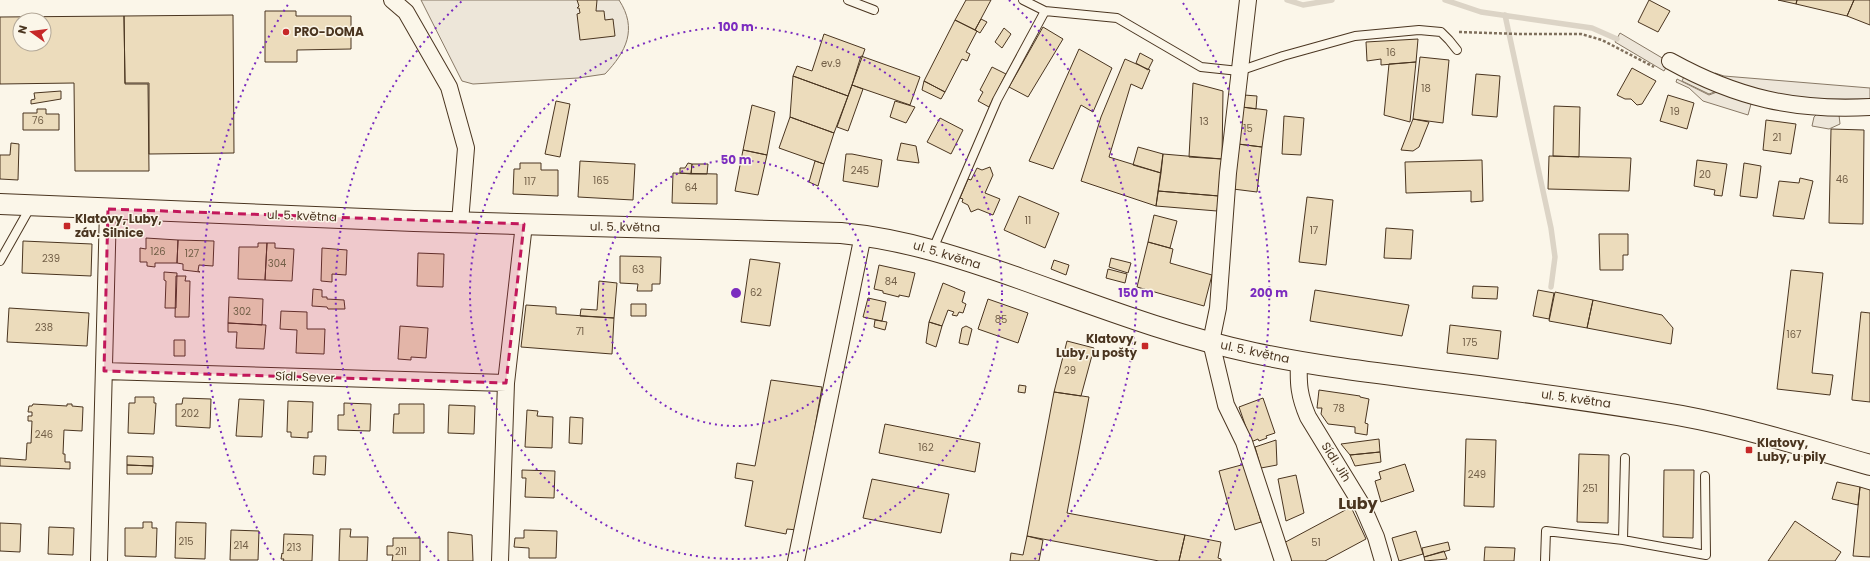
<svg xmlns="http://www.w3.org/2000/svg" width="1870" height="561" viewBox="0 0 1870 561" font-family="Poppins,sans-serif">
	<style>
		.green { fill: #ede6d9; stroke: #887966 }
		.parking { fill: #ede7d9; stroke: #887966 }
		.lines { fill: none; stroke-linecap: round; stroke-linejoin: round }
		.stream { stroke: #dcd4c6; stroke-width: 5.5 }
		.building { fill: #ecdcbc; stroke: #4a3520; fill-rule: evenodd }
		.service-casing { stroke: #4a3520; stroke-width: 10 }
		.minor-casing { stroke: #4a3520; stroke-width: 18 }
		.tertiary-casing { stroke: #4a3520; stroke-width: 22 }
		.path { stroke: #7f6f5c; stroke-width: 2.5; stroke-dasharray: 3 2; stroke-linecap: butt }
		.service { stroke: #fbf6e9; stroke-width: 8 }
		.minor { stroke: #fbf6e9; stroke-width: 16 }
		.tertiary { stroke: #fbf6e9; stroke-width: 20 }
		.marked { fill: #c2185b; fill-opacity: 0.2; stroke: #c2185b; stroke-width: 3; stroke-dasharray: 8 5; stroke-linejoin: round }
		.ring { fill: none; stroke: #7b2cbf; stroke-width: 2; stroke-dasharray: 2 4 }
		.poi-dot { fill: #c62828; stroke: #fbf6e9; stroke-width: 1.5 }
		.labels { text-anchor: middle; stroke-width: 3; stroke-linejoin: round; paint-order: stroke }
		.number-label { font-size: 10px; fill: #725f47 }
		.poi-label { font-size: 12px; font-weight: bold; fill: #4a3520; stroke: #fbf6e9; text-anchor: start }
		.street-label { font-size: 12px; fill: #4a3520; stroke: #fbf6e9 }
		.district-label { font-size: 16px; font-weight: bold; fill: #4a3520; stroke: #fbf6e9 }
		.centre { fill: #7b2cbf; stroke: #fbf6e9; stroke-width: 2 }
		.ring-label { font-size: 12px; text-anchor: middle; font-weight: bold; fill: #7b2cbf; stroke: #fbf6e9; stroke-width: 3; stroke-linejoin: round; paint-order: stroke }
	</style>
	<rect width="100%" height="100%" fill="#fbf6e9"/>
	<!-- green -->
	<path class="green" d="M421 0H619C638 29 626 52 605 74L578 78 473 84 462 81Z
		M1620 33 1669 62 1664 71 1615 42Z
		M1715 73 1724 76 1870 88V99H1813L1762 92 1714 75Z
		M1677 79 1709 95 1717 92 1751 104 1748 115 1703 101 1689 88 1676 82Z
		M1818 113 1839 115 1840 124 1829 129 1812 126 1814 117Z"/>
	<!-- parking -->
	<path class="parking" d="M1687 70 1725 88 1709 94 1682 81Z"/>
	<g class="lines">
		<!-- stream -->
		<path class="stream" d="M1287 0 1303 5 1332 0
			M1445 0 1481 12 1592 28 1617 39
			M1505 15 1551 228 1555 257 1551 287"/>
	</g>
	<!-- building -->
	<path class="building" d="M577 0H597L596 11H604L605 20 613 19 615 36 580 40 577 14 580 13 579 8H577L579 6Z
		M966 0H991L975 30 955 20Z
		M1649 0 1670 11 1658 32 1638 22Z
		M1778 0H1797L1796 4Z
		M1797 0H1854L1847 16 1796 4Z
		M1854 0H1870V25L1847 16Z
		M265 11H296V16H351V49L297 50V62H265Z
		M233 15 234 153 149 154V83H125L124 16Z
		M124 16 125 84H148L149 171H75L74 83 0 84V17ZM20 20H44V44H20Z
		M981 19 987 22 980 33 975 30Z
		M955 20 977 31 966 52 970 54 967 61 962 59 945 92 924 81Z
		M1043 27 1063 39 1028 97 1009 87Z
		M1004 28 1011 34 1002 48 995 42Z
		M824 34 865 49 848 96 793 76 797 66 812 71Z
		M1418 39 1416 62 1381 65V59L1367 61 1366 42Z
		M1079 49 1112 68 1093 112 1081 105 1053 169 1029 161Z
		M1140 53 1153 60 1148 70 1136 63Z
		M861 56 920 77 910 105 852 85Z
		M1420 57 1449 60 1443 123 1413 119Z
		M1125 59 1150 70 1142 89 1131 84 1109 157 1161 173 1156 206 1081 181 1101 117Z
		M1416 62 1410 122 1384 115 1389 64Z
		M992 67 1006 74 989 107 978 101 983 92 980 90Z
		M1632 68 1656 81 1642 104 1637 105 1631 99H1625L1617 95Z
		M1476 74 1500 76 1497 117 1472 115Z
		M793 76 848 96 834 133 790 117Z
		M924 81 945 92 941 99 922 90Z
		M1193 83 1223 91 1222 159 1189 157Z
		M852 85 863 89 848 131 837 127Z
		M61 91V99L31 104V100L35 99 34 93Z
		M1244 95 1257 96 1256 109 1242 107Z
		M1668 95 1694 103 1687 129 1660 121Z
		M556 101 570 104 560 157 545 154Z
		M895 101 915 107 906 123 890 117Z
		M752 105 775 112 767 155 743 150Z
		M1554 106 1580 107 1579 157 1553 156Z
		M1242 107 1267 110 1262 147 1238 144Z
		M37 109H46V114H59V130H23V113H37Z
		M1284 116 1304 118 1301 155 1282 154Z
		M790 117 834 133 824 164 779 148Z
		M940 118 963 130 951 154 927 142Z
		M1413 119 1429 122 1419 147 1413 151 1401 150Z
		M1766 120 1796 124 1791 154 1763 150Z
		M1831 129 1864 130 1863 224 1829 223Z
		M11 143 19 144 18 180 0 179V155H10Z
		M901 143 916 146 919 163 897 160Z
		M1238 144 1262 147 1257 192 1233 189Z
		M1138 147 1163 154 1161 173 1133 165Z
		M743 150 767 155 758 195 735 191Z
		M846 154H852L882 160 878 187 843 181Z
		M1163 154 1222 159 1219 196 1158 191Z
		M1549 156 1631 158 1629 191 1548 189Z
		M1482 160 1483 201 1471 202V191L1406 193 1405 162Z
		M1697 160 1727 164 1722 196 1714 195 1715 190 1694 186Z
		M580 161 635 164 633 200 578 197Z
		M815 161 824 164 818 186 809 182Z
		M520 163H541V170H558V196L513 194 514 169H520Z
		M688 163 692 164 691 174 680 173V168H685Z
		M1744 163 1761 166 1757 198 1740 196Z
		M692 164H708L707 174H691Z
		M990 167 993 175 985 193 1000 199 993 215 978 209 971 212 968 205 962 202 963 199 960 198 968 179 971 180 977 168 982 170Z
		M673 173 717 174V204L672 203Z
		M1800 178 1813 181 1804 219 1773 216 1779 181 1799 183Z
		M1158 191 1219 196 1217 211 1156 206Z
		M1019 196 1059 213 1045 248 1004 230Z
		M1307 197 1333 200 1326 265 1299 262Z
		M1154 215 1177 221 1170 248 1148 242Z
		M1386 228 1413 230 1411 259 1384 258Z
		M1599 234H1628V255H1623V270H1600Z
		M146 238 178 240 177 263H155V267L147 266V262H140V248L146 249Z
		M178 240 214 241 213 266 199 265 198 271 200 272 183 270V264L177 263Z
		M23 241 92 244 91 276 22 273Z
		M1148 242 1173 249 1170 263 1212 275 1204 306 1137 287Z
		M258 243H267L265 280 238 279 239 247H258Z
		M267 243H275V248L294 249 292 281 265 280Z
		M322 248 347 250 346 275 332 274V282L321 281Z
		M418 253 444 254 443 287 417 286Z
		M620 256 661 257 660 284H652V291H637L638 284 620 283Z
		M1111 258 1131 263 1128 273 1109 267Z
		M750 259 780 263 770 326 741 322Z
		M1054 260 1069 265 1066 275 1051 269Z
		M879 265 915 273 909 297 899 295V297L883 293V291L874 289Z
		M1108 269 1127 274 1125 283 1106 278Z
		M1791 270 1823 273 1812 373 1833 375 1830 395 1777 389Z
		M164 272 177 273 176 308H165L166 281 164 280Z
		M176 276H186L185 281H190L189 317H175Z
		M599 281 617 283 614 318 580 316 581 309 597 310Z
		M943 283 965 292 962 302 966 304 963 313 959 312 957 316 952 315 954 312 948 310 942 326 929 322Z
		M1473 286 1498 287 1497 299 1472 298Z
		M313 289 322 290V297H327V299L344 300 345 309H328L327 307 312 306Z
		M1315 290 1409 305 1402 336 1310 321Z
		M1538 290 1554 293 1549 319 1533 316Z
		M1555 292 1593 300 1587 328 1549 321Z
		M229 297 263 299 262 325 228 323Z
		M868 298 886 302 882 321 863 317Z
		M988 299 1028 313 1018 343 978 329Z
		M1593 300 1662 315 1673 328 1671 344 1587 328Z
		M631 304H646V316H631Z
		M526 305 556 307V314L614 318 612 354 521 347Z
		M9 308 89 313 87 346 7 342Z
		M281 311 307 312V329H325L324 354 296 353 297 330 280 329Z
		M1861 312 1870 313V402L1852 400V398Z
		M875 320 887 322 885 330 874 327Z
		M929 322 942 326 936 347 926 343Z
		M228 323 266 325 264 349 236 348 237 332H228Z
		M1450 325 1501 331 1498 359 1447 353Z
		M400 326 428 328 426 358 411 357V360L398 359Z
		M966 326 972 329 968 345 959 343 962 328Z
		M174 340H185V356H174Z
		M1067 341 1094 348 1081 396 1054 392Z
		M771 380 822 387 797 530 787 529 786 534 745 526 753 481 735 478 737 463 755 466Z
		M1019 385 1026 386 1025 393 1018 392Z
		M1319 390 1360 396V397L1369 399 1365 423 1368 424 1367 435 1355 433V427L1328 424 1321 414 1322 408H1317Z
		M1054 392 1089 397 1067 513 1185 535 1179 561H1159L1027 536Z
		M135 397H154V403H156L154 434 128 433 129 403H135Z
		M183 398 211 399 210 428 176 426V404H182Z
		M1263 398 1275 433 1266 436 1267 438 1259 441 1258 439 1251 442 1239 407Z
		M239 399 264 400 262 437 236 436Z
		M288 401 313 402 312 432H308V438L291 437V432H287Z
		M344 403 371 404 370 431 338 430V415H344Z
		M33 404 67 406V404H72V406L83 407 82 431 64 430 63 454H65V462H70V469L0 466V458L26 460 27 443H31L32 421H28V416H32V412H28L29 406H32Z
		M399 404H424V433H393L394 414H399Z
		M449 405 475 406 474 434 448 433Z
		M527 410 538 411 537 416 553 417 552 448 525 447Z
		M570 417 583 418 582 444 569 443Z
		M885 424 980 443 975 472 879 453Z
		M1379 439 1380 452 1350 455 1341 444Z
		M1466 439 1496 440 1494 507 1464 506Z
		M1276 440 1277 465 1261 468 1255 447Z
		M1380 452 1381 462 1355 466 1350 455Z
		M1579 454 1609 455 1608 523 1577 522Z
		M127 456 153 457V466L127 465Z
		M314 456H326L325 475 313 474Z
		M1245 464 1261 522 1235 530 1219 471Z
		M1405 464 1414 491 1381 502 1375 481 1381 479 1379 472Z
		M127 465 153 466 152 474H127Z
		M522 470 555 471 554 498 525 497 526 478H522Z
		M1664 470H1694L1693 538 1663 537Z
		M1296 475 1304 513 1286 521 1278 479Z
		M872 479 949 494 941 533 863 518Z
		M1837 482 1860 487 1858 505 1832 499Z
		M1860 487 1870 490V557L1853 556Z
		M1351 507 1366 539 1325 561H1288L1280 545Z
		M1795 521 1841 552 1835 561H1768Z
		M143 522H152V528H157L156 557 125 556V528H143Z
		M176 522 206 523 205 559 175 558Z
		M0 523 21 524 20 552 0 551Z
		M49 527 74 528 73 555 48 554Z
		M340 529H351L350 537H368L367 561H339Z
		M231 530 259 531 258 560H230Z
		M524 530 557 531 556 558H529V548L514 547 515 538H524Z
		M1416 531 1423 554 1399 561 1392 538Z
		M448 532 472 535 473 561H448Z
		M284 534 313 535 312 561H283L284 559H281L282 553 283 554Z
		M1185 535 1221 542 1218 558 1221 559V561H1179Z
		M1027 536 1043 540 1039 561H1010L1011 553 1023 555Z
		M393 538H420V561H392L393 555H387V546H393Z
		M1448 542 1450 550 1424 557 1422 548Z
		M1485 547 1515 548 1514 561H1484Z
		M1444 551 1447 559 1425 561 1424 557Z"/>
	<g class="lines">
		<!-- service casing -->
		<g class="service-casing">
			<path id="service" d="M848 0 874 10
				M1023 0 1045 11 1117 18 1201 67 1239 71 1283 56 1355 36 1419 30 1441 32 1449 40 1457 50
				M933 249 997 100 1045 11
				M0 261 31 206
				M1623 540 1625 458
				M1545 561 1546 531 1623 540 1706 555 1705 476"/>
		</g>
		<!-- minor casing -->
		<g class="minor-casing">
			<path id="minor" d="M392 0 406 12 449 87 466 148 460 222
				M1248 0 1228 173 1218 308 1211 342 1226 405 1244 442 1283 561
				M1670 61C1737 98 1794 111 1870 107
				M1299 361C1298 384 1299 396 1308 417L1363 507 1376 537 1383 561
				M104 371 506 383
				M99 561 108 209
				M500 561 506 383 524 224
				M796 561 863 235"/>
		</g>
		<!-- tertiary casing -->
		<g class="tertiary-casing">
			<path id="tertiary" d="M0 204 414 221 841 233C904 239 962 258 1021 279 1097 306 1174 336 1254 353 1315 366 1376 373 1438 381 1512 390 1585 400 1659 412 1731 423 1800 445 1870 465"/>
		</g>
		<!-- path -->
		<path class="path" d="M1459 32 1520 34H1581L1602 40 1654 67"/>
		<!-- service -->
		<use href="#service" class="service"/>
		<!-- minor -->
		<use href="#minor" class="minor"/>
		<!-- tertiary -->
		<use href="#tertiary" class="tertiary"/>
	</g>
	<!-- marked area -->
	<path class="marked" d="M108 209 524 224 506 383 104 371Z"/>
	<!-- distance rings -->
	<g class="ring">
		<circle cx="736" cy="293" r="133"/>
		<circle cx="736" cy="293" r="266"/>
		<path d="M439 561A400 400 0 0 1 463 0M1009 0A400 400 0 0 1 1033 561"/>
		<path d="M274 560A533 533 0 0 1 289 3M1183 3A533 533 0 0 1 1198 560"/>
	</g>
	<!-- markers -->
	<g class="poi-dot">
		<circle cx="286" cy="32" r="4"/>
		<rect x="63" y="222" width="8" height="8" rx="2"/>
		<rect x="1141" y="342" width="8" height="8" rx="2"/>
		<rect x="1745" y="446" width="8" height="8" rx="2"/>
	</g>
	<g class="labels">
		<!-- number labels -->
		<g class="number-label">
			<text x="1391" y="56">16</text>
			<text x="831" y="67">ev.9</text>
			<text x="1426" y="92">18</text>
			<text x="1675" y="115">19</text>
			<text x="38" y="124">76</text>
			<text x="1204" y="125">13</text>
			<text x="1248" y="132">15</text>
			<text x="1777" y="141">21</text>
			<text x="860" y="174">245</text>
			<text x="1705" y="178">20</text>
			<text x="1842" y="183">46</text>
			<text x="601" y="184">165</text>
			<text x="530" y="185">117</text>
			<text x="691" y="191">64</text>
			<text x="1028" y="224">11</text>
			<text x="1314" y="234">17</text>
			<text x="158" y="255">126</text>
			<text x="192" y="257">127</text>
			<text x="51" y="262">239</text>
			<text x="277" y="267">304</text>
			<text x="638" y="273">63</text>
			<text x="891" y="285">84</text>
			<text x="756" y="296">62</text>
			<text x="242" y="315">302</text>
			<text x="1001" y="323">85</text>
			<text x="44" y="331">238</text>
			<text x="580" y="335">71</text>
			<text x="1794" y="338">167</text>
			<text x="1470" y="346">175</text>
			<text x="1070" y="374">29</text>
			<text x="1339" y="412">78</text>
			<text x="190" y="417">202</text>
			<text x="44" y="438">246</text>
			<text x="926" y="451">162</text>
			<text x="1477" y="478">249</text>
			<text x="1590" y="492">251</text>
			<text x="186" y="545">215</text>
			<text x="1316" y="546">51</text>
			<text x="241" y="549">214</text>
			<text x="294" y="551">213</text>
			<text x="401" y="555">211</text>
		</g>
		<!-- poi labels -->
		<g class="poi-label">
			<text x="294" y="36">PRO-DOMA</text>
			<text x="75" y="223">Klatovy, Luby,<tspan x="75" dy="14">záv. Silnice</tspan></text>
			<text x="1137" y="343" text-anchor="end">Klatovy,<tspan x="1137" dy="14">Luby, u pošty</tspan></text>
			<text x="1757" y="447">Klatovy,<tspan x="1757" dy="14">Luby, u pily</tspan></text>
		</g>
		<!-- street labels -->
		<g class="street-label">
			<text transform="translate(302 216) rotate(2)" y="4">ul. 5. května</text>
			<text transform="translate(625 227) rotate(1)" y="4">ul. 5. května</text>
			<text transform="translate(947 255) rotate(17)" y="4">ul. 5. května</text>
			<text transform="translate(1255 352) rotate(12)" y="4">ul. 5. května</text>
			<text transform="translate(305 377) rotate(2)" y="4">Sídl. Sever</text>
			<text transform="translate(1576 399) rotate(8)" y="4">ul. 5. května</text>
			<text transform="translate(1336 462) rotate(58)" y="4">Sídl. Jih</text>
		</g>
		<!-- district labels -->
		<g class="district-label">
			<text x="1358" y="509">Luby</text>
		</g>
	</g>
	<circle cx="736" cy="293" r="6" class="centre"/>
	<g class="ring-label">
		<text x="736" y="31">100 m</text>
		<text x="736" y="164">50 m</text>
		<text x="1136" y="297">150 m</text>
		<text x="1269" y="297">200 m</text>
	</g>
	<!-- north arrow -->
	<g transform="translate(32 32) rotate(284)"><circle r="19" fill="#fbf6e9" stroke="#b4a999"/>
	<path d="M0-3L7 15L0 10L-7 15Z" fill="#c62828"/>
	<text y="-6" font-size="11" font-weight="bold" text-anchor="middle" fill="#4a3520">N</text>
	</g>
</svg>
